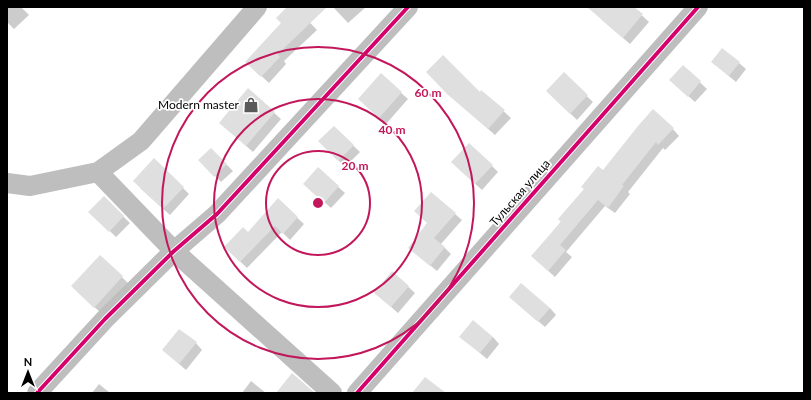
<svg xmlns="http://www.w3.org/2000/svg" width="811" height="400" viewBox="0 0 811 400" font-family="Lato,sans-serif">
	<style>
		.shadow { fill: #0003 }
		.building { fill: #dfdfdf }
		.lines { fill: none; stroke-linecap: round; stroke-linejoin: round }
		.minor { stroke: #bebebe; stroke-width: 20 }
		.cycleway-casing { stroke: #fff; stroke-width: 6 }
		.cycleway { stroke: #d6006c; stroke-width: 4 }
		.ring { fill: none; stroke: #c2185b; stroke-width: 2 }
		.labels { text-anchor: middle; stroke-width: 3.5; stroke-linejoin: round; paint-order: stroke }
		.poi-label { font-size: 12px; fill: #000; stroke: #fff; text-anchor: end }
		.street-label { font-size: 12px; fill: #000; stroke: #fff }
		.centre { fill: #c2185b; stroke: #fff; stroke-width: 2 }
		.ring-label { font-size: 12px; text-anchor: middle; font-weight: bold; fill: #c2185b; stroke: #fff; stroke-width: 3.5; stroke-linejoin: round; paint-order: stroke }
	</style>
	<rect width="100%" height="100%" fill="#fff"/>
	<!-- shadow -->
	<path class="shadow" d="M7 7H21L29 15 14 29 7 22Z
		M288 7H295L317 30 284 61 286 64 269 83 253 68 283 23Z
		M333 7H366L348 23Z
		M600 7H633L649 22 630 44 602 20Z
		M712 62 739 63 746 69 736 82Z
		M683 66 707 89 695 102 677 86Z
		M564 74 593 102 577 120 547 91Z
		M381 75 408 99 386 124 366 106Z
		M248 90 281 119 253 152 227 129Z
		M481 91 511 118 495 135 455 100 480 93Z
		M334 127 360 152 345 167 320 141Z
		M673 129 679 136 665 150 663 148 628 192 630 194 615 213 605 206 566 252 572 257 555 277 532 256 603 172Z
		M211 149 233 171 221 182 200 160Z
		M492 166 498 172 482 190 459 169Z
		M318 169 345 193 331 208 311 190Z
		M140 188H183L189 194 170 215Z
		M104 198 130 223 116 237 90 212Z
		M278 200 304 224 290 240 282 232 247 268 225 247 248 233Z
		M455 214 462 220 441 244 451 254 437 271 409 248Z
		M100 256 129 284 101 313 79 293Z
		M393 273 415 293 398 313 382 299Z
		M517 303 550 308 556 315 545 327Z
		M461 337H493L499 344 487 359Z
		M196 343 202 350 186 370 163 350Z
		M251 381 266 393H242Z
		M99 384 110 393H92Z"/>
	<!-- building -->
	<path class="building" d="M287 7H327L278 54 280 57 261 77 245 62 281 23 276 18Z
		M587 7H634L643 14 623 38Z
		M722 48 740 62 729 76 711 62Z
		M443 55 480 92 481 90 505 110 488 129 447 94 426 72Z
		M683 65 701 81 688 97 669 80Z
		M564 72 588 95 570 114 546 91Z
		M381 73 402 92 379 118 358 99Z
		M248 88 275 112 246 146 219 123Z
		M653 109 674 128 658 145 656 142 622 185 624 186 608 208 598 200 560 245 566 250 548 271 531 256 561 222 558 219 584 189 581 187 598 166 603 170 638 126Z
		M334 126 354 145 338 161 318 141Z
		M469 143 493 165 475 184 451 162Z
		M211 148 227 164 214 177 198 160Z
		M154 158 184 187 163 209 133 181Z
		M318 167 339 186 324 203 303 184Z
		M431 192 456 213 434 238 445 247 430 266 408 248 427 223 414 211Z
		M104 196 124 216 109 232 88 212Z
		M278 198 298 217 283 234 275 226 240 262 224 247 243 227 248 232Z
		M100 255 123 276 94 308 71 286Z
		M392 271 409 286 391 307 374 293Z
		M521 283 550 308 538 322 509 297Z
		M473 320 493 337 480 353 459 337Z
		M179 329 197 342 179 364 162 350Z
		M292 373 315 393H276Z
		M425 377 446 393H412Z"/>
	<g class="lines">
		<!-- minor -->
		<path class="minor" d="M98 172 141 141 257 7
			M7 183 30 186 98 172 174 251 332 393
			M37 393 105 319 174 251 217 214 408 7
			M357 393 698 7"/>
		<!-- cycleway casing -->
		<g class="cycleway-casing">
			<path id="cycleway" d="M37 393 105 319 174 251 217 214 408 7
				M357 393 698 7"/>
		</g>
		<!-- cycleway -->
		<use href="#cycleway" class="cycleway"/>
	</g>
	<!-- distance rings -->
	<g class="ring">
		<circle cx="318" cy="203" r="52"/>
		<circle cx="318" cy="203" r="104"/>
		<circle cx="318" cy="203" r="156"/>
	</g>
	<!-- icons -->
	<defs>
		<g id="shop-bare" transform="scale(1.2)"><path d="M-5-2.5h2.3a2.7 3.5 0 0 1 5.4 0H5L5.5 6h-11ZM-1.5-2.5h3a1.5 2.3 0 0 0-3 0Z" fill="#595959" stroke="#fff" stroke-width="2.5" paint-order="stroke"/></g>
	</defs>
	<g fill-rule="evenodd">
		<use href="#shop-bare" x="251" y="105"/>
	</g>
	<g class="labels">
		<!-- poi labels -->
		<g class="poi-label">
			<text x="239" y="109">Modern master</text>
		</g>
		<!-- street labels -->
		<g class="street-label">
			<text transform="translate(520 193) rotate(-49)" y="4">Тульская улица</text>
		</g>
	</g>
	<circle cx="318" cy="203" r="6" class="centre"/>
	<g class="ring-label">
		<text x="428" y="97">60 m</text>
		<text x="392" y="134">40 m</text>
		<text x="355" y="170">20 m</text>
	</g>
	<!-- border -->
	<rect width="811" height="400" fill="none" stroke="#000000" stroke-width="16"/>
	<!-- north arrow -->
	<g transform="translate(28 372)" stroke="#ffffff" stroke-width="3" paint-order="stroke">
	<path d="M0-3L7 15L0 10L-7 15Z" fill="#000000"/>
	<text y="-6" font-size="11" font-weight="bold" text-anchor="middle" fill="#000000">N</text>
	</g>
</svg>
